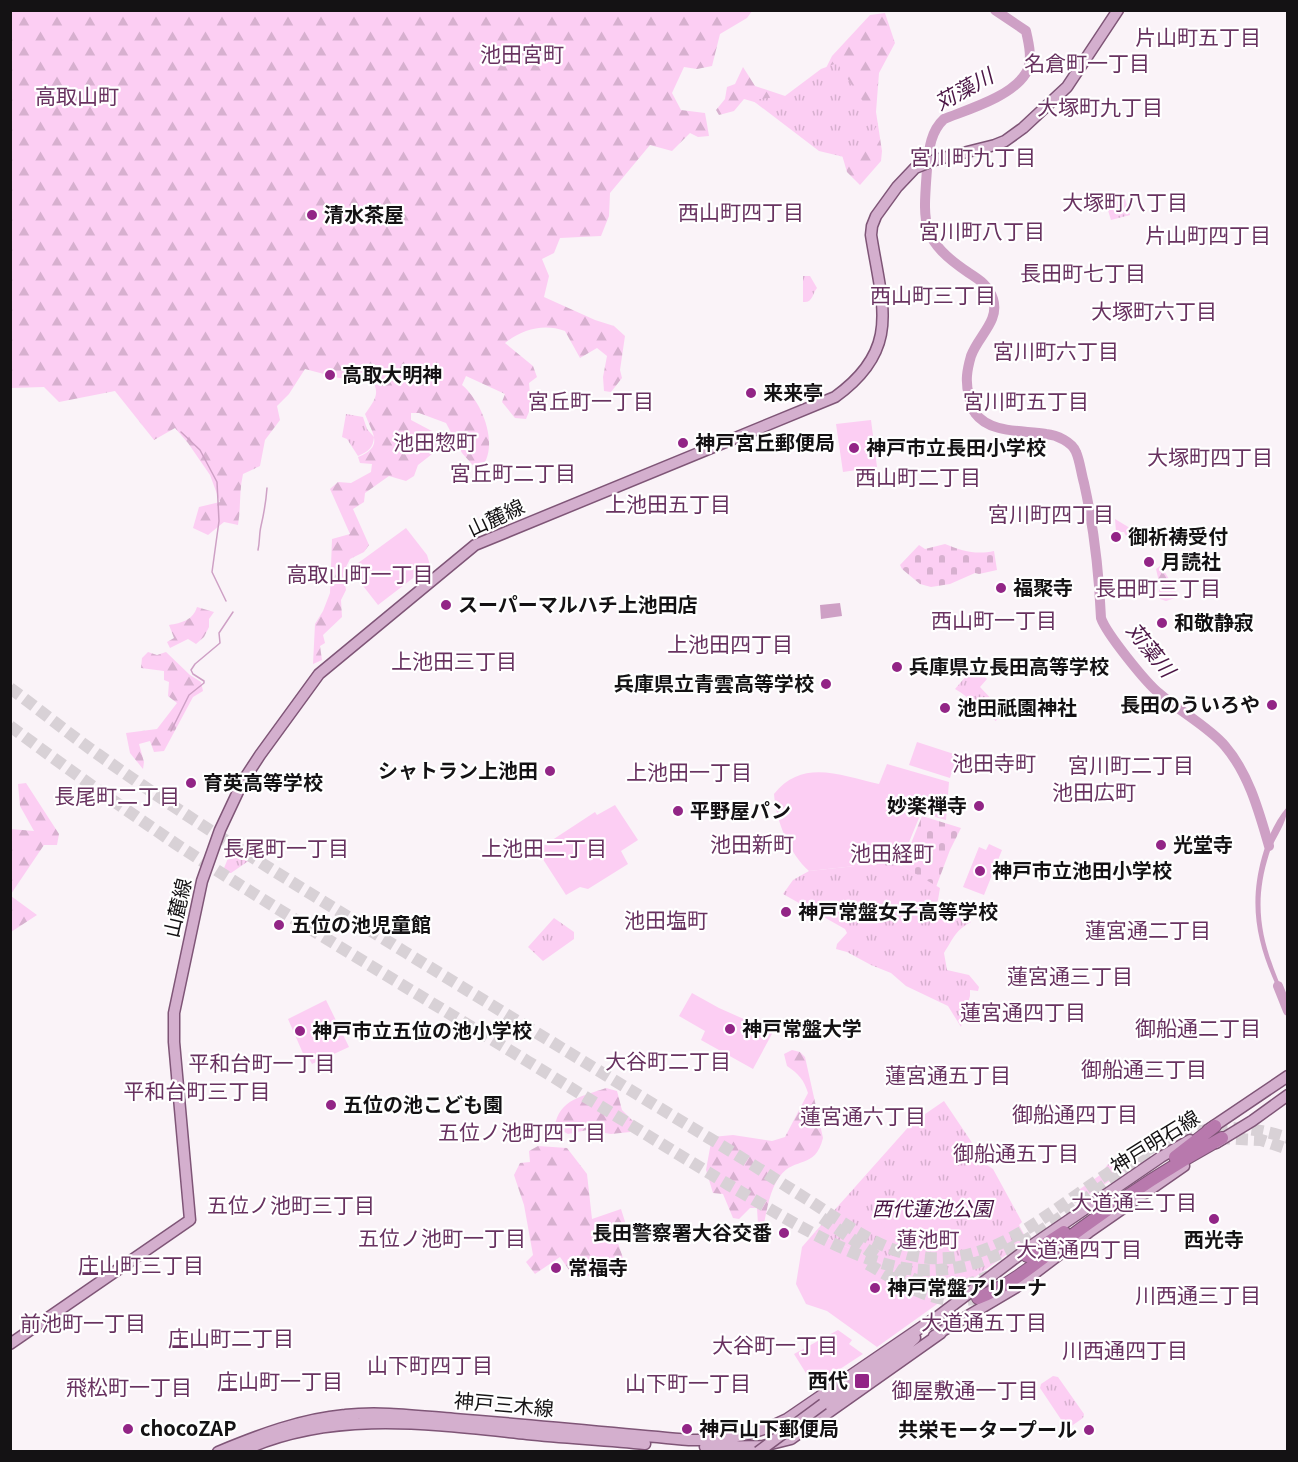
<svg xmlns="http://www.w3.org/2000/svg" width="1298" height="1462" viewBox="0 0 1298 1462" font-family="Georgia,'Noto Sans JP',serif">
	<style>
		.forest { fill: url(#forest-firs) }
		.cemetery { fill: url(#cemetery-stones) }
		.park { fill: url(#park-tufts) }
		.pitch { fill: #fccef3 }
		.water { fill: #cea0c5 }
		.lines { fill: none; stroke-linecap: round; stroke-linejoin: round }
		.stream { stroke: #cea0c5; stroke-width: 1.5 }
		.river { stroke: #cea0c5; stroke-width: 10 }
		.motorway-tunnel { stroke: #d8d1d6; stroke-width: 12; stroke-dasharray: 12 6; stroke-linecap: butt }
		.primary-casing { stroke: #7f5577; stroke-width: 13 }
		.motorway-casing { stroke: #7f5577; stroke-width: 14 }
		.primary { stroke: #d4afce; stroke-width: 10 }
		.motorway { stroke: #b879ad; stroke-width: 12 }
		.primary-bridge-casing { stroke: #7f5577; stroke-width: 13; stroke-linecap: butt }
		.primary-bridge { stroke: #d4afce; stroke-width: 10 }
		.poi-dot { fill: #922586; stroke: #fff; stroke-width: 2 }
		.labels { text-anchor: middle; stroke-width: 4.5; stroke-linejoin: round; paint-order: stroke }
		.poi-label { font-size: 20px; font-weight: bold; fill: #141214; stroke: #fff; text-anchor: start }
		.street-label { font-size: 20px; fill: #141214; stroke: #fff }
		.park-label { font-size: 20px; font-style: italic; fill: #491343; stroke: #fff }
		.neighbourhood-label { font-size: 21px; fill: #683260; stroke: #fff }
		.water-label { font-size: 21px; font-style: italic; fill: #4c1646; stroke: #fff }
	</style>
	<defs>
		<pattern id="forest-firs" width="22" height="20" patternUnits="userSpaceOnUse" patternTransform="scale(1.5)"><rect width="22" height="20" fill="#fccef3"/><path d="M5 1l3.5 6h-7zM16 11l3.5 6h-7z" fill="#d7b0cf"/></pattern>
		<pattern id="cemetery-stones" width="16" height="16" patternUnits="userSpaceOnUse" patternTransform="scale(1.5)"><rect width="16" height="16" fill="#fccef3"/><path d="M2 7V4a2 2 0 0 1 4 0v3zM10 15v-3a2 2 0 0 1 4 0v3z" fill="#d7b0cf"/></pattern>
		<pattern id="park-tufts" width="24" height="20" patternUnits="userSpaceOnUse" patternTransform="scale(1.5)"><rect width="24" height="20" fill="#fccef3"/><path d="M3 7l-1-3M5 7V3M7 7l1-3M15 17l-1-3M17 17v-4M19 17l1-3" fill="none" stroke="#d7b0cf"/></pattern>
	</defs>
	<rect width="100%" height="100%" fill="#faf3f8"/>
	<!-- forest -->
	<path class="forest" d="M11 10H752V11L747 18 720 34 712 66 697 69 684 67 672 93 681 110 705 113 709 136 698 137 690 133 672 151 650 145 610 193 609 216 601 236 560 238 554 253 542 259 549 276 544 297 595 320 614 326 625 336 620 370 622 378 611 392 604 391 603 377 607 356 597 348 580 358 565 331C544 323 522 329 505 343L533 366 537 377 529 383 531 407 526 419 515 418 502 402 505 394 466 376 462 385C480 400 496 436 486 460 484 464 481 468 479 472L462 453 446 423 419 413H411V420L445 438 436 451 418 465 414 476 406 481 389 476 365 493 364 502 353 509 369 545 364 552 350 559 343 573 346 590 341 600 342 617 323 635 325 643 320 646 322 660 313 664 315 624 323 611 330 593 332 539 350 534 330 489 338 482 351 483 371 472 372 464 360 463 358 457C384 446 373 435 365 414 373 402 382 393 371 380L339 378 305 369 289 394 277 406 280 420 265 440 260 466 243 474C239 491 241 508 238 525L224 522 208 535 193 528 199 507 220 502 210 475 188 443 175 428 154 440 115 391 59 402 44 387 11 388Z
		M885 13 895 43 879 73 876 112 882 151 881 161 860 185 847 172 820 80 832 56 870 15Z
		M743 67 755 86 806 103 783 110 744 99 734 111 719 115 716 110 725 99 727 87 735 84Z
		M1115 519 1135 531 1145 544 1140 547 1134 538 1126 536 1124 532H1116Z
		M1160 566C1168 575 1173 587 1178 597L1166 601 1160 599 1159 589 1170 588H1164L1162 582H1159L1156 569Z
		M197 607 214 612 209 619V627L204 637 196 644 188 639 170 648 167 642 174 638 169 625C182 623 193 620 197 607Z
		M148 652 157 655 166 652 190 675 201 682 203 691 193 697 164 751 154 752 150 741 139 744 144 762 143 769 130 753 126 733 157 729 177 703 168 696 169 682 164 680V671L141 668 142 658Z
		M26 783 59 834 57 845H44L11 894V829L34 831 20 806 18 784Z
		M11 896 37 915 11 932Z
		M792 1050 800 1052 805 1057 823 1138C815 1170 795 1156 780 1176 770 1189 767 1209 764 1224L758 1225 757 1208H750L739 1219 733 1218 723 1194 713 1193 706 1170 712 1137 733 1135 772 1141 785 1137 808 1093C804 1080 799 1074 787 1066L784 1054Z
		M606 1088 617 1091 622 1110 634 1122 630 1132 611 1134 587 1130 568 1134 555 1127C558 1099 584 1096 606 1088Z
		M538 1146 567 1148 587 1174 592 1219 621 1209 627 1228 616 1237 628 1273 574 1277 560 1257 535 1274 526 1262 533 1255 524 1205 514 1175 520 1163 530 1162 529 1151Z"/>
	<!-- cemetery -->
	<path class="cemetery" d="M945 544C962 551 976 555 994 551L997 570 979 574 975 573 950 584 931 587 920 584 902 569 900 565 919 545 925 549Z
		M922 816 961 828 950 850 936 887 902 866Z"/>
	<!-- park -->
	<path class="park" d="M837 63 878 124 863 147 844 157 819 151 752 100 785 96 821 69Z
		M1125 199 1130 215 1111 220 1106 204Z
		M803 276H810L817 288C812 294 813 303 803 302Z
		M346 414 363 417 367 429 374 437C373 448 369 451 358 456L347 439 342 437Z
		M974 667 987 679 980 687 999 707 1000 713 996 721C979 712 970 697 955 689Z
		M235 841 242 842 241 848 263 851 231 873H222Z
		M883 863 902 866 940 888 938 900 934 909 953 918 964 916 971 922C956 930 954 937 944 953L947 970 969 975 979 987 978 991 970 990V996L961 1027 948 1006 906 986 891 973 871 965 847 952 836 949 837 944 847 933 845 929 783 894 793 880 809 871Z
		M554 918 574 932V939L543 961 528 947Z
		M944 1101 987 1165 993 1169 1022 1222 1019 1225 1027 1240 954 1292 949 1284H926L815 1232 912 1123Z
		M1143 1142H1147L1152 1149 1151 1154 1082 1199 1078 1192 1080 1189 1100 1175 1108 1164Z
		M1053 1376 1058 1377 1084 1414 1083 1418 1070 1427H1066L1040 1388 1041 1384Z"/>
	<!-- pitch -->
	<path class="pitch" d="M871 420 877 467 843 472 836 424Z
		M406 528 427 555 430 565 378 605 353 573 354 566Z
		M917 742 957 755 950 778 909 765Z
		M887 764 949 782 946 820 921 813 905 852 883 863 809 871C789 853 776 821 774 794 803 758 841 776 879 784Z
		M615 805 638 840 621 851 628 864 588 889 580 887 566 895 537 850 595 812 597 815Z
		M989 844 1002 850 984 895 963 887 979 847 986 850Z
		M692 993 719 1008 773 1032 753 1069 701 1040 705 1031 679 1016Z
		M326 1000 349 1047 312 1064 308 1057 305 1058 288 1019Z
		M928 1182 937 1201 958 1231 956 1235 910 1265C900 1257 903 1243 893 1235 886 1227 880 1228 880 1215L921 1184Z
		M815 1232 926 1284H949L954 1292 877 1347 827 1311 806 1304 796 1284 802 1247Z
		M838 1330 852 1340 849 1344 863 1354 814 1386 794 1354Z"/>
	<!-- water -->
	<path class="water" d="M840 603 842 616 821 619 820 605Z
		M1287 807C1288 823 1274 838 1269 854 1251 911 1264 948 1287 1001V1008C1261 957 1246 914 1262 857 1267 839 1275 821 1287 807Z"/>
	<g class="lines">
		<!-- stream -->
		<path class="stream" d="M181 432 200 450 217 482 219 521 212 572 226 601
			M258 550C260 541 259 534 261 526 264 513 266 502 267 488
			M171 731 189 695 204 683V681L193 674 191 670 195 664 220 643 219 633 233 612"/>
		<!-- river -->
		<path class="river" d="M995 10 1026 31C1029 44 1033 61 1026 73 1011 97 969 109 944 119 930 132 929 150 927 169 923 224 920 240 969 273 980 280 989 286 993 299 1000 321 978 336 971 356 967 370 965 381 969 396 970 401 971 408 975 413 990 434 1024 430 1046 434 1057 435 1072 442 1076 452 1080 461 1081 473 1084 483 1094 528 1099 572 1101 618 1106 633 1146 683 1160 694 1179 711 1209 727 1225 746 1249 774 1259 812 1269 846
			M1278 986 1288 1011"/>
		<!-- motorway-tunnel -->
		<path class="motorway-tunnel" d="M10 688C40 710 69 734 99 755 198 826 302 888 405 952 506 1014 607 1076 709 1138 743 1158 776 1180 810 1201 847 1225 884 1254 929 1258 970 1261 1006 1243 1039 1221 1119 1168 1184 1103 1288 1138
			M10 726C65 767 120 806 176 844 291 919 410 989 527 1061 594 1102 661 1144 729 1185 767 1207 806 1232 847 1250 876 1263 906 1272 938 1270 1031 1263 1089 1181 1169 1148
			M1218 1138 1261 1140 1288 1149
			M822 1218 879 1258
			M868 1264C902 1284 937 1308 978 1298
			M896 1269C930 1291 953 1293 989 1276"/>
		<!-- primary casing -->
		<g class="primary-casing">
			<path id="primary" d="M1208 1130 1288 1076
				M1216 1143 1252 1121 1288 1095
				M928 1324 1031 1246 1161 1157 1190 1140
				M934 1336 1015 1288 1089 1232 1184 1166
				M10 1344 190 1220 174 1042V1013L202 881 220 830 243 781 260 755 319 674 475 545 835 397C902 349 882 305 871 235L872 226 876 216 897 187 915 168 935 160 995 145 1005 141 1023 128 1067 87 1118 10
				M823 1404 901 1351 915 1338
				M705 1447 763 1446 791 1439 941 1333
				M218 1452C259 1435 301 1419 345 1415 380 1411 418 1416 454 1419 532 1425 611 1433 689 1440 725 1441 755 1435 787 1419L932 1320
				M240 1452C330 1409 432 1424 527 1434 566 1438 606 1440 645 1444"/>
		</g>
		<!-- motorway casing -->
		<g class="motorway-casing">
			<path id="motorway" d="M1175 1157 1215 1126
				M1027 1256 1064 1232
				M978 1298C1016 1283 1049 1252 1082 1228 1128 1194 1171 1166 1222 1138"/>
		</g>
		<!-- primary -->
		<use href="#primary" class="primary"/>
		<!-- motorway -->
		<use href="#motorway" class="motorway"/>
		<!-- primary-bridge casing -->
		<g class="primary-bridge-casing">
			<path id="primary-bridge" d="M758 1452 823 1404"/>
		</g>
		<!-- primary-bridge -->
		<use href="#primary-bridge" class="primary-bridge"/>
	</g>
	<!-- markers -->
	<g class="poi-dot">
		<circle cx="312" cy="215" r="6"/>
		<circle cx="330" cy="375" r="6"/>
		<circle cx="751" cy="393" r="6"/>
		<circle cx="683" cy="443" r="6"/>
		<circle cx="854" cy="448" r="6"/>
		<circle cx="1116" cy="537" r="6"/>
		<circle cx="1149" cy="562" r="6"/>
		<circle cx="1001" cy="588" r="6"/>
		<circle cx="446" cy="605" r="6"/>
		<circle cx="1162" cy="623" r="6"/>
		<circle cx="897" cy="667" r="6"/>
		<circle cx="826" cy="684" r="6"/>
		<circle cx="1272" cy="705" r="6"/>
		<circle cx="945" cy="708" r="6"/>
		<circle cx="550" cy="771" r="6"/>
		<circle cx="191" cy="783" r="6"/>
		<circle cx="979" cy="806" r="6"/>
		<circle cx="678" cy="811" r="6"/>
		<circle cx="1161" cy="845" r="6"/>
		<circle cx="980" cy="871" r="6"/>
		<circle cx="786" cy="912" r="6"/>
		<circle cx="279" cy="925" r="6"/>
		<circle cx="730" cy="1029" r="6"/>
		<circle cx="300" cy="1031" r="6"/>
		<circle cx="331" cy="1105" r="6"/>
		<circle cx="1214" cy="1219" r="6"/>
		<circle cx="784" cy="1233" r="6"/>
		<circle cx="556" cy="1268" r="6"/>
		<circle cx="875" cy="1288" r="6"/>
		<rect x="854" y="1373" width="16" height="16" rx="3"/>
		<circle cx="128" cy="1429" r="6"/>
		<circle cx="687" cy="1429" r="6"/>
		<circle cx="1089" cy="1430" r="6"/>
	</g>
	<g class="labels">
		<!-- poi labels -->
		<g class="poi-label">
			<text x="324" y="222">清水茶屋</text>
			<text x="342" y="382">高取大明神</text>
			<text x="763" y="400">来来亭</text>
			<text x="695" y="450">神戸宮丘郵便局</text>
			<text x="866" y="455">神戸市立長田小学校</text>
			<text x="1128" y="544">御祈祷受付</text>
			<text x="1161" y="569">月読社</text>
			<text x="1013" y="595">福聚寺</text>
			<text x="458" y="612">スーパーマルハチ上池田店</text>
			<text x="1174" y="630">和敬静寂</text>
			<text x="909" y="674">兵庫県立長田高等学校</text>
			<text x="814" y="691" text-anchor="end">兵庫県立青雲高等学校</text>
			<text x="1260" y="712" text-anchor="end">長田のういろや</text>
			<text x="957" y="715">池田祇園神社</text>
			<text x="538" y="778" text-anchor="end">シャトラン上池田</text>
			<text x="203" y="790">育英高等学校</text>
			<text x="967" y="813" text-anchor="end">妙楽禅寺</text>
			<text x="690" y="818">平野屋パン</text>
			<text x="1173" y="852">光堂寺</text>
			<text x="992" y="878">神戸市立池田小学校</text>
			<text x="798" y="919">神戸常盤女子高等学校</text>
			<text x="291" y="932">五位の池児童館</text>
			<text x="742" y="1036">神戸常盤大学</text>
			<text x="312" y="1038">神戸市立五位の池小学校</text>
			<text x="343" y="1112">五位の池こども園</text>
			<text x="772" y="1240" text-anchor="end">長田警察署大谷交番</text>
			<text x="1214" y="1247" text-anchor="middle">西光寺</text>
			<text x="568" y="1275">常福寺</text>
			<text x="887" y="1295">神戸常盤アリーナ</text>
			<text x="848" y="1388" text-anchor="end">西代</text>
			<text x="140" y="1436">chocoZAP</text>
			<text x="699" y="1436">神戸山下郵便局</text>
			<text x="1077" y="1437" text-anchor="end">共栄モータープール</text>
		</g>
		<!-- street labels -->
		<g class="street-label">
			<text transform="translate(496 518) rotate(-25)" y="7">山麓線</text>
			<text transform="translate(178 908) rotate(-77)" y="7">山麓線</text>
			<text transform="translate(1155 1142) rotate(-32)" y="7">神戸明石線</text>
			<text transform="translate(504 1405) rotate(5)" y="7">神戸三木線</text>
		</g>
		<!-- park labels -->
		<g class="park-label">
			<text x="932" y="1216">西代蓮池公園</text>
		</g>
		<!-- neighbourhood labels -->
		<g class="neighbourhood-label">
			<text x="1198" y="45">片山町五丁目</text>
			<text x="522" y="62">池田宮町</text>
			<text x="1087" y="71">名倉町一丁目</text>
			<text x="77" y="104">高取山町</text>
			<text x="1100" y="115">大塚町九丁目</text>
			<text x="973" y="165">宮川町九丁目</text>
			<text x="1125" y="210">大塚町八丁目</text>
			<text x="741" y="220">西山町四丁目</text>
			<text x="982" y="239">宮川町八丁目</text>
			<text x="1208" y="243">片山町四丁目</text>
			<text x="1083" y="281">長田町七丁目</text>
			<text x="933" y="303">西山町三丁目</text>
			<text x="1154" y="319">大塚町六丁目</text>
			<text x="1056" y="359">宮川町六丁目</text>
			<text x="591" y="409">宮丘町一丁目</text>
			<text x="1026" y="409">宮川町五丁目</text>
			<text x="435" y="450">池田惣町</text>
			<text x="1210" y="465">大塚町四丁目</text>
			<text x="513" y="481">宮丘町二丁目</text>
			<text x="918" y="485">西山町二丁目</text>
			<text x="668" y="512">上池田五丁目</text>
			<text x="1051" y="522">宮川町四丁目</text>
			<text x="360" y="582">高取山町一丁目</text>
			<text x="1158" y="596">長田町三丁目</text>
			<text x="994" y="628">西山町一丁目</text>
			<text x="730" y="652">上池田四丁目</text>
			<text x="454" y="669">上池田三丁目</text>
			<text x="994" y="771">池田寺町</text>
			<text x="1131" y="773">宮川町二丁目</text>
			<text x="689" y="780">上池田一丁目</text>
			<text x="1094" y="800">池田広町</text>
			<text x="117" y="804">長尾町二丁目</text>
			<text x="752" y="852">池田新町</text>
			<text x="286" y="856">長尾町一丁目</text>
			<text x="544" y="856">上池田二丁目</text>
			<text x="892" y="861">池田経町</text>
			<text x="666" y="928">池田塩町</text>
			<text x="1148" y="938">蓮宮通二丁目</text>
			<text x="1070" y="984">蓮宮通三丁目</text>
			<text x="1023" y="1020">蓮宮通四丁目</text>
			<text x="1198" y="1036">御船通二丁目</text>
			<text x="668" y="1069">大谷町二丁目</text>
			<text x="262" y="1071">平和台町一丁目</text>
			<text x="1144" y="1077">御船通三丁目</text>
			<text x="948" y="1083">蓮宮通五丁目</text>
			<text x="197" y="1099">平和台町三丁目</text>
			<text x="1075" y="1122">御船通四丁目</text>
			<text x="863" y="1124">蓮宮通六丁目</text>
			<text x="522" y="1140">五位ノ池町四丁目</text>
			<text x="1016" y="1161">御船通五丁目</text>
			<text x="1134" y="1210">大道通三丁目</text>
			<text x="291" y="1213">五位ノ池町三丁目</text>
			<text x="442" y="1246">五位ノ池町一丁目</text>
			<text x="928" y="1247">蓮池町</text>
			<text x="1079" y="1257">大道通四丁目</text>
			<text x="141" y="1273">庄山町三丁目</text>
			<text x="1198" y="1303">川西通三丁目</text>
			<text x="984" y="1330">大道通五丁目</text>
			<text x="83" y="1331">前池町一丁目</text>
			<text x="231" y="1346">庄山町二丁目</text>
			<text x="775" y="1353">大谷町一丁目</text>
			<text x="1125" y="1358">川西通四丁目</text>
			<text x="430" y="1373">山下町四丁目</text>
			<text x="280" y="1389">庄山町一丁目</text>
			<text x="688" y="1391">山下町一丁目</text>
			<text x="129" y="1395">飛松町一丁目</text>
			<text x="965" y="1398">御屋敷通一丁目</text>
		</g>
		<!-- water labels -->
		<g class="water-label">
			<text transform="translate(964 90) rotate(-29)" y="7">苅藻川</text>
			<text transform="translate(1150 650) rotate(51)" y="7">苅藻川</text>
		</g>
	</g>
	<!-- border -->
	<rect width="1298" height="1462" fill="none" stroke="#141214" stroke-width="24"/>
</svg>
